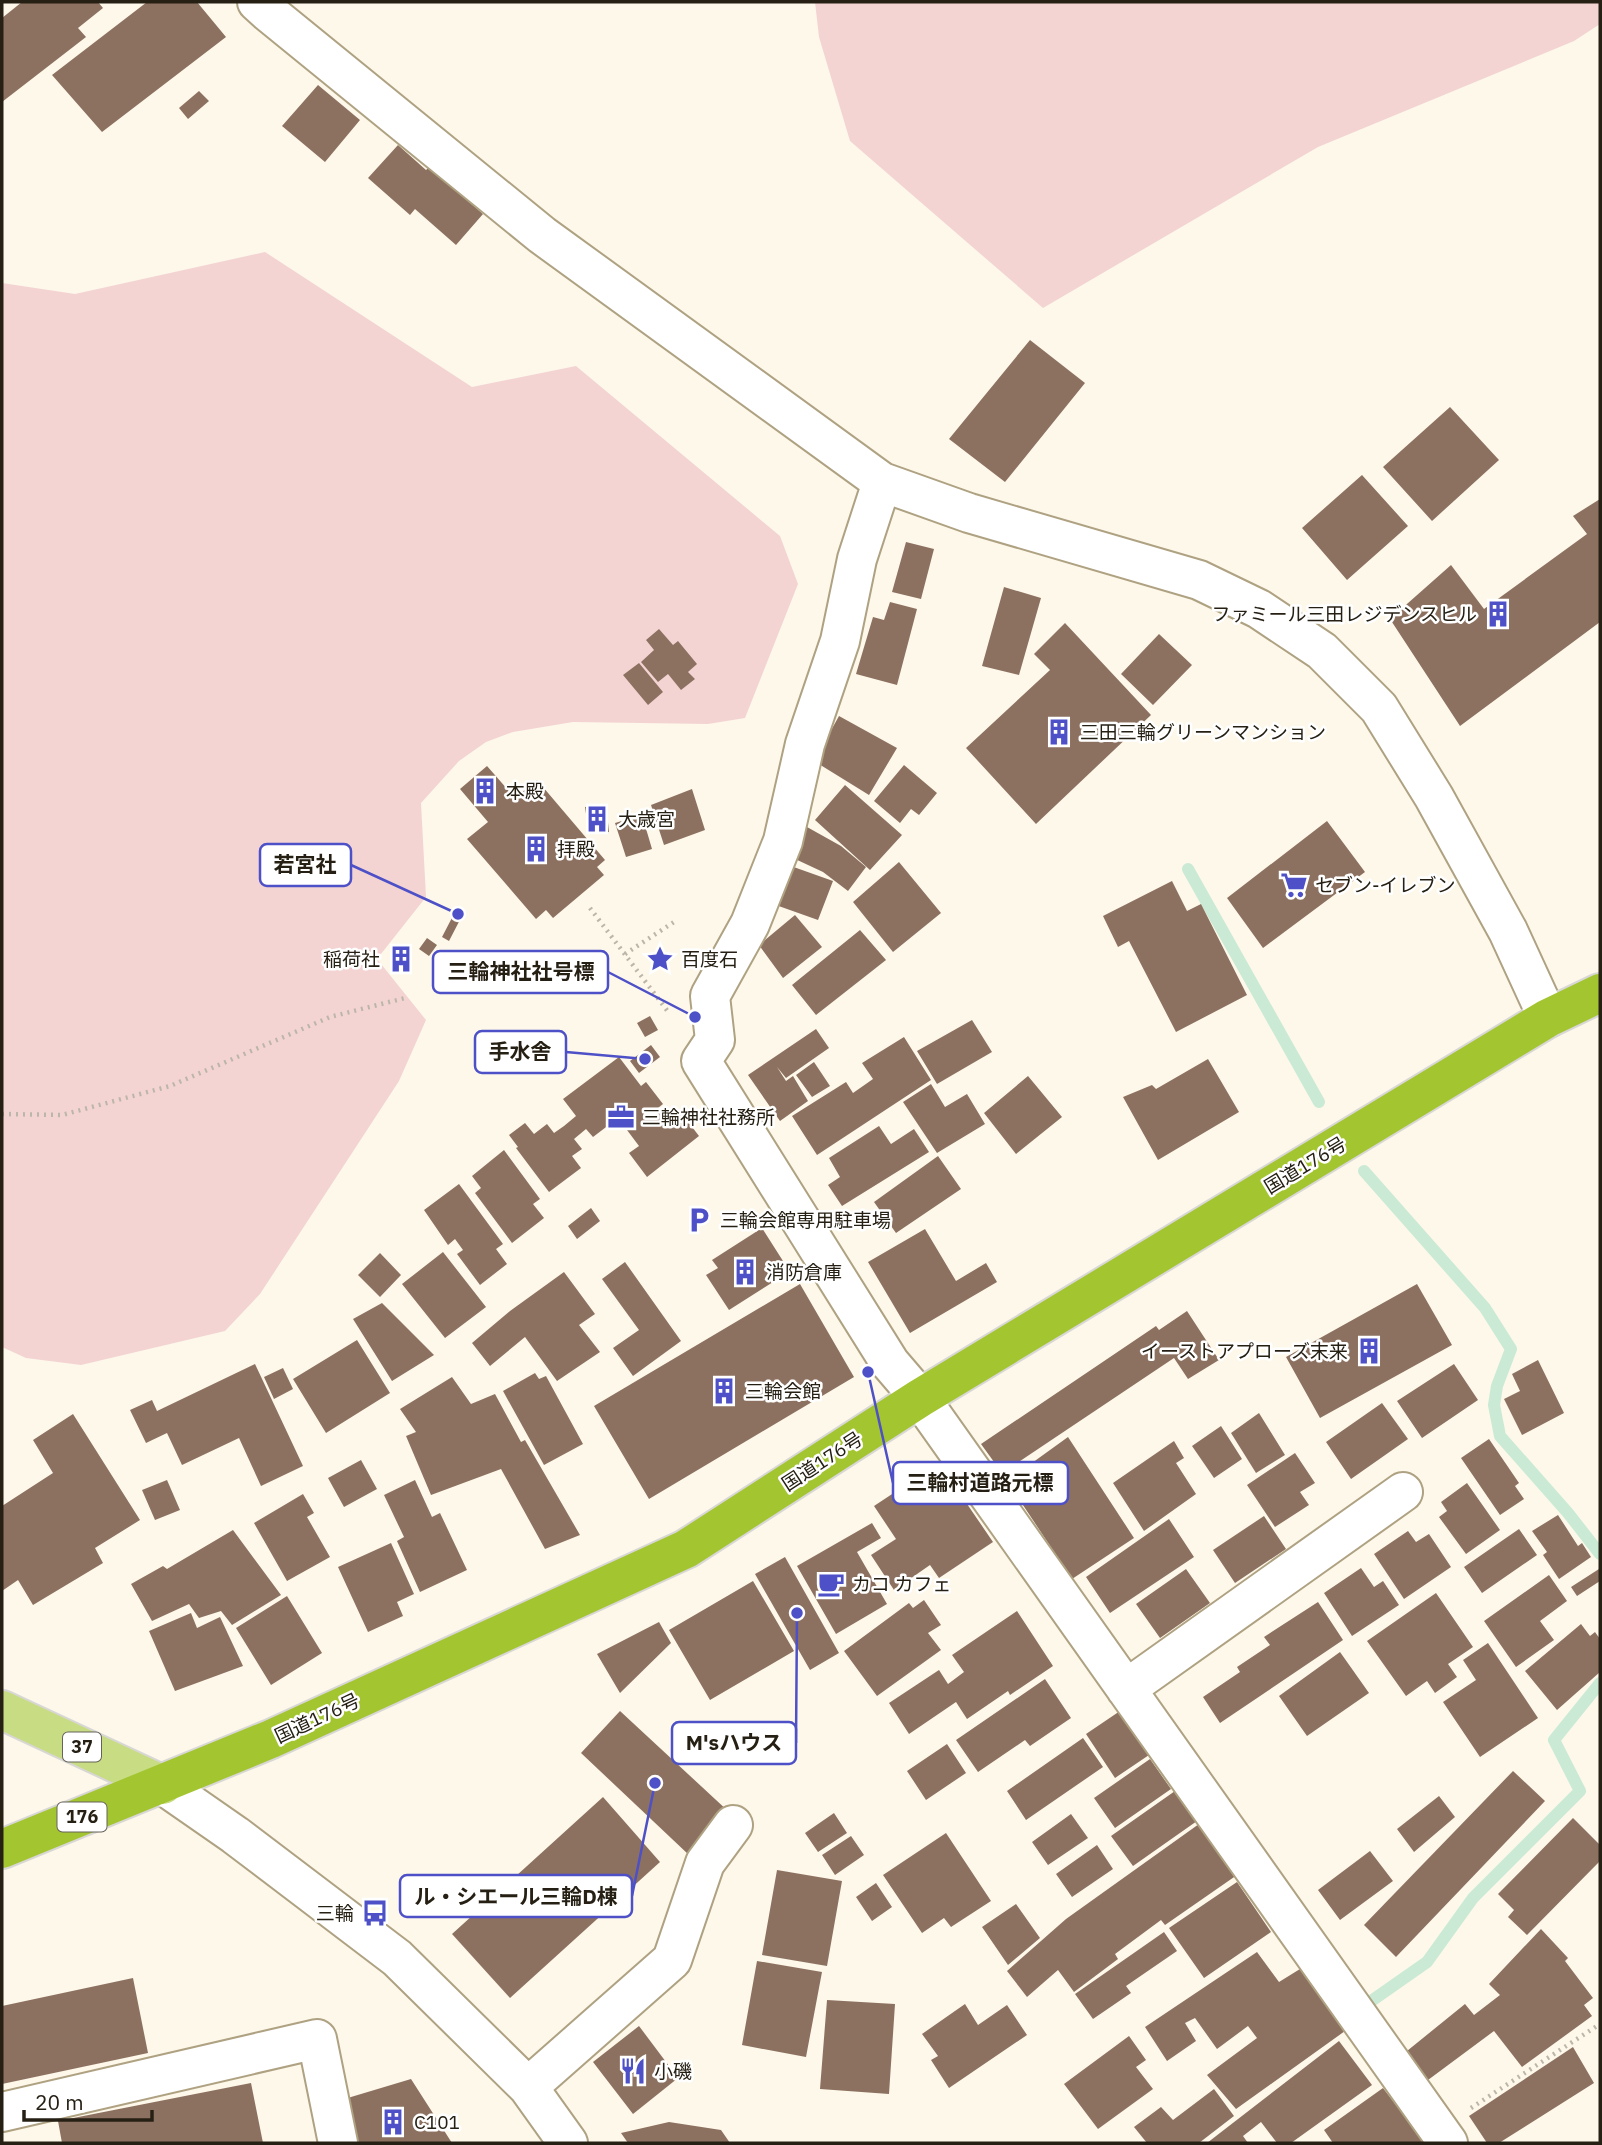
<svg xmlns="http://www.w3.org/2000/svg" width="1602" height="2145" viewBox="0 0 1602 2145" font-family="'IBM Plex Sans','Noto Sans JP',sans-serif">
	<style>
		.green { fill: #f3d4d3 }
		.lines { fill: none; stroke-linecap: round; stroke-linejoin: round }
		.stream { stroke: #cbead5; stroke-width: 12 }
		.building { fill: #8d7160 }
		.minor-casing { stroke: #afa282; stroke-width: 42 }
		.major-casing { stroke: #d8d7d5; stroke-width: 42 }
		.highway-casing { stroke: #d8d7d5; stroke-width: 42 }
		.path { stroke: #bcb6a9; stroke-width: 4.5; stroke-dasharray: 2 5; stroke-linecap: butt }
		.minor { stroke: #fff; stroke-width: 38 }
		.major { stroke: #c8dc83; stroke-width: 38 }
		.highway { stroke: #a3c530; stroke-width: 38 }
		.labels { text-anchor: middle; stroke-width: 5; stroke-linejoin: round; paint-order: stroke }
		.shield { fill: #fff; stroke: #67635a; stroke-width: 2 }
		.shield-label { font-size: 18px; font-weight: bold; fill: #262014 }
		.poi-label { font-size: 19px; fill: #262014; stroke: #fff; text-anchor: start }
		.street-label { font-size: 19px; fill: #262014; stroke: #fff }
		.leader { fill: none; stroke: #4d50c6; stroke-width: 2.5 }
		.callout-dot { fill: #4d50c6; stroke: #fff; stroke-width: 2.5 }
		.callout { fill: #fff; stroke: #4d50c6; stroke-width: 2.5 }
		.callout-label { font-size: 21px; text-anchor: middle; font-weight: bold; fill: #262014 }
	</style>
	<rect width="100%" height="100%" fill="#fdf8ea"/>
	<!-- green -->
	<path class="green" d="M815 2H1600V24L1574 41 1318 147 1043 308 850 141 819 37Z
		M265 252 472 387 576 366 780 536 798 584 745 718 708 724 573 722 513 732 486 742 459 761 421 803 426 897 377 959 426 1020 399 1081 260 1294 225 1331 81 1365 26 1358 2 1347V283L75 294Z"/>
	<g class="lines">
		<!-- stream -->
		<path class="stream" d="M1188 869 1319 1102
			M1364 1171 1485 1308 1511 1349 1497 1386 1494 1405 1500 1436 1568 1513 1600 1554
			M1373 2013 1367 2004 1427 1962 1473 1898 1580 1791 1554 1740 1600 1683"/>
	</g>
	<!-- building -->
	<path class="building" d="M22 2H98L103 8 78 28 86 37 2 102V18Z
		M147 2H197L226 37 102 132 52 75Z
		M318 85 360 120 325 162 282 126Z
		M199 91 209 101 188 119 179 108Z
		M398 145 426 170 429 167 483 214 456 245 415 209 410 215 368 178Z
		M1030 340 1085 383 1005 482 949 439Z
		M1450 407 1499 460 1432 521 1383 467Z
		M1362 475 1408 526 1347 580 1302 528Z
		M1600 499V622L1460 726 1390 619 1451 565 1484 609 1587 534 1573 516Z
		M906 542 934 549 921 599 892 592Z
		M1004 587 1041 598 1019 675 982 666Z
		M890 602 917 609 897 685 856 674 873 617 884 620Z
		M1065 623 1151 715 1036 824 966 748 1050 670 1034 654Z
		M659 629 673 645 678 641 697 664 688 672 695 679 681 690 668 674 658 682 641 662 654 650 646 640Z
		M1159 634 1192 665 1153 705 1121 674Z
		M639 663 663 692 648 705 623 675Z
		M839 716 897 748 869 795 814 761Z
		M904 765 937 793 919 815 911 809 900 823 874 801Z
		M487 766 515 798 537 780 605 860 597 867 604 875 553 918 546 910 536 919 467 839 488 822 460 789Z
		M845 785 902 835 870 870 815 820Z
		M692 789 705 830 664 845 651 805Z
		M606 804 609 832 589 834 585 807Z
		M642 815 652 849 626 857 615 823Z
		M1327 821 1365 872 1263 948 1227 898Z
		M807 827 841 846 866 867 848 891 823 872 793 858Z
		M899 862 941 913 893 952 853 902Z
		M788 865 833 881 818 920 773 904Z
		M1172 881 1187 911 1201 904 1247 995 1176 1032 1129 941 1118 947 1103 916Z
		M456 910 463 914 449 941 442 937Z
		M795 915 822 947 783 978 759 945Z
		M860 930 886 960 816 1015 792 985Z
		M427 938 437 945 429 956 419 949Z
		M650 1016 658 1030 645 1037 637 1023Z
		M972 1020 992 1052 937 1084 917 1051Z
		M816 1029 829 1048 786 1078 777 1067 786 1081 793 1076 808 1101 780 1121 748 1075Z
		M904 1037 931 1080 817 1155 792 1116 846 1082 853 1093 873 1079 862 1063Z
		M651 1045 660 1057 639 1073 630 1061Z
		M619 1057 641 1086 646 1082 663 1104 658 1108 666 1120 679 1110 699 1136 647 1177 629 1153 639 1146 618 1118 593 1137 586 1129 574 1139 582 1149 572 1156 581 1168 549 1192 516 1148 518 1147 509 1135 525 1123 534 1134 547 1124 554 1133 564 1126 576 1116 563 1099Z
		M1208 1059 1239 1112 1158 1160 1123 1097 1152 1085 1156 1089Z
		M814 1062 830 1086 812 1097 796 1075Z
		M1028 1076 1062 1117 1016 1154 984 1113Z
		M931 1084 945 1107 967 1094 985 1124 937 1153 903 1102Z
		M879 1126 891 1144 914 1129 929 1152 842 1206 828 1185 840 1177 829 1158Z
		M504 1150 540 1199 533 1204 544 1218 512 1243 475 1193 481 1188 472 1176Z
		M938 1156 961 1189 896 1233 874 1202Z
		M459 1184 503 1244 496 1249 507 1264 480 1285 457 1254 463 1250 455 1239 448 1245 424 1210Z
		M591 1208 600 1221 577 1239 568 1226Z
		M762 1228 783 1261 774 1267 781 1277 729 1310 706 1275 718 1268 712 1260Z
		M925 1229 956 1281 986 1263 997 1282 910 1333 868 1262Z
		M443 1252 486 1307 445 1338 402 1284Z
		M380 1253 401 1275 380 1297 358 1275Z
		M625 1262 681 1341 633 1376 613 1348 639 1330 602 1279Z
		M564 1272 595 1314 579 1325 600 1352 557 1381 525 1337 490 1366 472 1343 510 1311Z
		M800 1284 854 1377 649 1499 594 1406Z
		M1417 1284 1452 1345 1320 1418 1286 1357Z
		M382 1303 434 1355 392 1381 353 1319Z
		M1187 1311 1219 1360 1188 1379 1174 1358 1002 1473 981 1444 1156 1326 1159 1330Z
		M357 1340 390 1393 326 1433 293 1379Z
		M1538 1360 1564 1413 1522 1435 1504 1399 1520 1391 1512 1374Z
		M255 1364 303 1466 261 1486 239 1438 182 1465 167 1433 146 1443 130 1410 152 1400 157 1411Z
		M1454 1364 1478 1400 1422 1438 1397 1401Z
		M283 1368 293 1389 274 1399 264 1377Z
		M535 1373 539 1379 546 1376 583 1444 544 1465 503 1391Z
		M452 1377 471 1404 495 1394 521 1442 525 1440 580 1535 545 1549 501 1469 431 1495 406 1436 416 1432 400 1409Z
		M1382 1403 1408 1439 1351 1479 1326 1442Z
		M1259 1413 1285 1455 1256 1473 1231 1433Z
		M73 1414 140 1520 95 1548 103 1563 33 1605 18 1580 2 1591V1506L53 1473 33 1440Z
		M1221 1426 1242 1459 1214 1478 1192 1446Z
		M1068 1437 1134 1538 1072 1579 1007 1481Z
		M1489 1439 1519 1483 1515 1486 1524 1499 1500 1515 1461 1458Z
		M1174 1441 1184 1458 1176 1463 1196 1494 1144 1531 1113 1483Z
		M1295 1453 1315 1483 1300 1492 1309 1505 1275 1527 1247 1485Z
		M361 1460 377 1489 344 1507 328 1478Z
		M939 1463 993 1542 939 1578 930 1565 894 1590 871 1555 896 1539 874 1506Z
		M167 1480 180 1510 155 1520 142 1490Z
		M415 1480 432 1517 440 1513 467 1570 420 1592 397 1541 404 1537 384 1495Z
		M1467 1483 1500 1530 1466 1554 1439 1517 1447 1511 1441 1502Z
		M303 1494 314 1513 307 1517 330 1557 287 1581 254 1523Z
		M1558 1515 1578 1546 1582 1543 1591 1557 1559 1579 1543 1555 1547 1552 1532 1531Z
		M1264 1516 1286 1549 1235 1583 1213 1550Z
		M1169 1519 1194 1557 1110 1613 1086 1577Z
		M872 1523 881 1538 857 1552 887 1604 836 1634 797 1566Z
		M1519 1529 1537 1555 1482 1593 1464 1567Z
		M233 1530 281 1595 232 1625 221 1611 199 1618 189 1604 152 1621 131 1584 163 1566 167 1569Z
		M1408 1531 1416 1542 1429 1534 1451 1567 1404 1599 1374 1554Z
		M391 1543 414 1594 397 1602 403 1616 368 1632 338 1567Z
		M785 1557 839 1653 810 1670 755 1574Z
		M1361 1568 1374 1587 1383 1581 1399 1605 1352 1636 1324 1593Z
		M1186 1569 1210 1603 1160 1638 1136 1604Z
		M1599 1569 1600 1581 1577 1596 1571 1587Z
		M1549 1575 1567 1601 1540 1621 1554 1640 1516 1667 1484 1621Z
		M753 1581 794 1651 710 1700 669 1630Z
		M1436 1593 1473 1647 1448 1664 1457 1677 1435 1693 1427 1681 1406 1696 1367 1641Z
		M287 1596 322 1653 271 1685 236 1628Z
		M924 1600 941 1625 928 1633 941 1650 877 1696 844 1651 909 1603 913 1608Z
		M1318 1602 1343 1640 1220 1723 1203 1697 1240 1672 1237 1667 1270 1645 1264 1637Z
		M1017 1611 1053 1666 1010 1695 1008 1691 967 1719 956 1702 909 1734 889 1703 939 1670 948 1684 964 1672 952 1655Z
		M191 1613 197 1628 220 1617 243 1666 175 1691 149 1631Z
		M659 1622 671 1643 620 1693 597 1654Z
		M1581 1624 1590 1636 1595 1632 1600 1639V1672L1557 1710 1525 1671Z
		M1488 1643 1538 1718 1480 1757 1443 1702 1476 1680 1463 1660Z
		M1340 1652 1369 1693 1307 1736 1279 1696Z
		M1045 1679 1071 1718 1030 1746 1025 1740 978 1772 956 1740Z
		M620 1711 729 1812 689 1855 581 1753Z
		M1120 1711 1149 1755 1115 1778 1086 1734Z
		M1083 1738 1103 1767 1026 1820 1007 1791Z
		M947 1744 966 1773 926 1800 907 1771Z
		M1150 1759 1171 1789 1115 1828 1094 1798Z
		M1513 1771 1545 1801 1396 1957 1364 1925Z
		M1175 1791 1197 1821 1133 1866 1111 1836Z
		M1439 1796 1455 1817 1414 1852 1397 1829Z
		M603 1797 660 1862 510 1998 452 1934Z
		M834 1813 847 1833 818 1852 805 1833Z
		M1071 1814 1088 1838 1048 1865 1032 1842Z
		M1573 1818 1600 1845V1861L1527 1935 1508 1917 1514 1910 1498 1894Z
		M1199 1824 1237 1875 1165 1925 1161 1920 1115 1954 1118 1959 1074 1992 1058 1970 1027 1997 1007 1971 1066 1919Z
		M946 1833 991 1901 951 1927 944 1918 922 1933 883 1875Z
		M851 1836 864 1855 835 1875 822 1855Z
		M1097 1845 1113 1869 1072 1897 1056 1874Z
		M1370 1851 1393 1881 1340 1920 1318 1890Z
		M777 1870 842 1881 827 1966 762 1955Z
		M1237 1882 1271 1932 1204 1978 1169 1928Z
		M876 1883 892 1907 872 1921 856 1897Z
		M1016 1904 1040 1938 1008 1965 982 1927Z
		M1541 1929 1568 1958 1565 1961 1593 1998 1584 2005 1592 2016 1522 2067 1494 2031 1428 2080 1407 2051 1465 2004 1474 2015 1500 1995 1489 1984Z
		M1164 1932 1177 1951 1126 1986 1131 1993 1093 2019 1075 1994Z
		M1257 1952 1279 1982 1300 1969 1345 2031 1236 2109 1207 2075 1257 2038 1248 2026 1217 2049 1195 2018 1185 2023 1196 2041 1167 2061 1145 2027Z
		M757 1961 822 1972 806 2057 742 2045Z
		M133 1978 148 2053 2 2084V2006Z
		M827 2000 895 2004 889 2094 820 2089Z
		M965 2004 978 2025 1007 2005 1027 2035 949 2088 931 2060 938 2056 922 2034Z
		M639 2026 678 2078 633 2114 593 2062Z
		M1129 2036 1146 2060 1136 2067 1153 2089 1098 2129 1064 2084Z
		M1339 2041 1372 2085 1291 2143H1277L1261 2122 1243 2136 1248 2143H1207Z
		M1573 2047 1594 2083 1499 2143H1487L1469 2116Z
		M411 2079 452 2143H352L341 2100Z
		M251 2083 263 2143H62L58 2121Z
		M1383 2088 1425 2143H1333L1324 2130Z
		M1214 2089 1234 2116 1199 2143H1147L1134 2127 1161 2107 1173 2120Z
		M669 2122 721 2130 730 2143H628L621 2133Z"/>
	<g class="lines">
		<!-- minor casing -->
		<g class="minor-casing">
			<path id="minor" d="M257 2 268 12 542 235 882 482 969 513 1199 580 1259 609 1322 651 1379 708 1434 797 1508 931 1548 1018
				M882 482 857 559 840 641 805 744 783 841 750 924 710 996 715 1040 701 1061 890 1363 920 1398 1448 2143
				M1126 1689 1403 1492
				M163 1785 235 1835 397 1958 528 2087 568 2143
				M528 2087 672 1960 705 1863 733 1825
				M2 2112 317 2039 338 2143"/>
		</g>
		<!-- major casing -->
		<g class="major-casing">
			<path id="major" d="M2 1710 163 1785"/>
		</g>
		<!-- highway casing -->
		<g class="highway-casing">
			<path id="highway" d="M2 1849 271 1739 686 1549 920 1398 1548 1018 1600 993"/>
		</g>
		<!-- path -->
		<path class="path" d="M590 908 669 1013
			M625 954 677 920
			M447 957 451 951
			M2 1114 62 1115 170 1086 330 1017 405 998
			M1471 2108 1600 2024"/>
		<!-- minor -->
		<use href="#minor" class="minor"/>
		<!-- major -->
		<use href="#major" class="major"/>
		<!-- highway -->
		<use href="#highway" class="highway"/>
	</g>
	<!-- icons -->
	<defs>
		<g id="building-bare" transform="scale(2.1)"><path d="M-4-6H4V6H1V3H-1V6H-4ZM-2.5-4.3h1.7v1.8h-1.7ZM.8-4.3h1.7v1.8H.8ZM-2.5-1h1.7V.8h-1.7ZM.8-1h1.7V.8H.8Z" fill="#4d50c6" stroke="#fff" stroke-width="2.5" paint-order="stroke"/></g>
		<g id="supermarket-bare" transform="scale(2.1)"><path d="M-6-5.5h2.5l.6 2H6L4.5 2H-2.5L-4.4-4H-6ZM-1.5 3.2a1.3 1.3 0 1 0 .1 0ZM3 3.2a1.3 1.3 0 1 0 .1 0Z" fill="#4d50c6" stroke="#fff" stroke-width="2.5" paint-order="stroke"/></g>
		<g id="sight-bare" transform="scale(2.1)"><path d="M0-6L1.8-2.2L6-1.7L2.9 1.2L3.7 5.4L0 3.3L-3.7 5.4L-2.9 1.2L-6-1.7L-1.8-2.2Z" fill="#4d50c6" stroke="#fff" stroke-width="2.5" paint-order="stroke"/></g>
		<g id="office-bare" transform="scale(2.1)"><path d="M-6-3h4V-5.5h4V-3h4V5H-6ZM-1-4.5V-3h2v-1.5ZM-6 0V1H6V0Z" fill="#4d50c6" stroke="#fff" stroke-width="2.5" paint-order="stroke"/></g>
		<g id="parking-bare" transform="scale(2.1)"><path d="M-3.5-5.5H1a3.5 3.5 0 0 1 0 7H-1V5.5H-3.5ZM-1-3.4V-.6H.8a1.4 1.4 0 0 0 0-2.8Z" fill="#4d50c6" stroke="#fff" stroke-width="2.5" paint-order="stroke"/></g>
		<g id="cafe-bare" transform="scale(2.1)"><path d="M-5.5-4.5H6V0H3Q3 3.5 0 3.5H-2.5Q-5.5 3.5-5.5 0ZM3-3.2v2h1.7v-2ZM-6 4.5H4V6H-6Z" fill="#4d50c6" stroke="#fff" stroke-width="2.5" paint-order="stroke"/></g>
		<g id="bus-bare" transform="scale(2.1)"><path d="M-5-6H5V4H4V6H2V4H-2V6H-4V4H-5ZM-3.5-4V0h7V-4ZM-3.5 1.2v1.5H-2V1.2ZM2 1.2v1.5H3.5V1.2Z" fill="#4d50c6" stroke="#fff" stroke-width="2.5" paint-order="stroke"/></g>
		<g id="restaurant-bare" transform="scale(2.1)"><path d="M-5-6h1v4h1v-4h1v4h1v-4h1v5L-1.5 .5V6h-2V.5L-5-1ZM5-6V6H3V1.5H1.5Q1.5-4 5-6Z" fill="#4d50c6" stroke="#fff" stroke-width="2.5" paint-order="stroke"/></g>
	</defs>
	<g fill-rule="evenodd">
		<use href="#building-bare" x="1498" y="614"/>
		<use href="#building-bare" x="1059" y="732"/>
		<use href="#building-bare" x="485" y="791"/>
		<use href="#building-bare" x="597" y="819"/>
		<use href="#building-bare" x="536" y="849"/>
		<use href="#supermarket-bare" x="1294" y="885"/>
		<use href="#building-bare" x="401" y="959"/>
		<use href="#sight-bare" x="660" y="959"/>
		<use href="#office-bare" x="621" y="1117"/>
		<use href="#parking-bare" x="699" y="1220"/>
		<use href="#building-bare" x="745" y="1272"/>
		<use href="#building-bare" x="1369" y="1351"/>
		<use href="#building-bare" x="724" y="1391"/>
		<use href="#cafe-bare" x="831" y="1584"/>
		<use href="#bus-bare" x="375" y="1913"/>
		<use href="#restaurant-bare" x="633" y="2071"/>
		<use href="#building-bare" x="393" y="2122"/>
	</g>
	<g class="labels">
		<!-- shield labels -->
		<g class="shield">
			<rect x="63" y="1732.5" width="38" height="29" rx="5"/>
			<rect x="57.5" y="1802.5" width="49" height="29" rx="5"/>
		</g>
		<g class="shield-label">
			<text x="82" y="1753">37</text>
			<text x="82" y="1823">176</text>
		</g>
		<!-- poi labels -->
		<g class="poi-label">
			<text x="1477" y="621" text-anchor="end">ファミール三田レジデンスヒル</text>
			<text x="1080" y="739">三田三輪グリーンマンション</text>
			<text x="506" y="798">本殿</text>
			<text x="618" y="826">大歳宮</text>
			<text x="557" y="856">拝殿</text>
			<text x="1315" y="892">セブン-イレブン</text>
			<text x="380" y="966" text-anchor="end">稲荷社</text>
			<text x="681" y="966">百度石</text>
			<text x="642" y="1124">三輪神社社務所</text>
			<text x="720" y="1227">三輪会館専用駐車場</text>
			<text x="766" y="1279">消防倉庫</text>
			<text x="1348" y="1358" text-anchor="end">イーストアプローズ末来</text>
			<text x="745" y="1398">三輪会館</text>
			<text x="852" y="1591">カコ カフェ</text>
			<text x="354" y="1920" text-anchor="end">三輪</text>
			<text x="654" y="2078">小磯</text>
			<text x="414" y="2129">C101</text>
		</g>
		<!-- street labels -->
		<g class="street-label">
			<text transform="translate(1305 1165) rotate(-31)" y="7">国道176号</text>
			<text transform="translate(822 1461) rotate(-33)" y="7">国道176号</text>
			<text transform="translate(317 1718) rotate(-25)" y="7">国道176号</text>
		</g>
	</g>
	<!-- callouts -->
	<path class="leader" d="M458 914L351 865M695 1017L608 972M645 1059L566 1052M868 1372L893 1483M797 1613L796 1743M655 1783L632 1896"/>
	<g class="callout-dot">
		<circle cx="458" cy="914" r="7"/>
		<circle cx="695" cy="1017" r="7"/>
		<circle cx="645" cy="1059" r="7"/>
		<circle cx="868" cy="1372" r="7"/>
		<circle cx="797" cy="1613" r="7"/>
		<circle cx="655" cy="1783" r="7"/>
	</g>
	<g class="callout">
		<rect x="260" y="844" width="91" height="42" rx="7"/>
		<rect x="433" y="951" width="175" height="42" rx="7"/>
		<rect x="475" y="1031" width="91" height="42" rx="7"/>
		<rect x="893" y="1462" width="175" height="42" rx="7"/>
		<rect x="672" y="1722" width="124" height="42" rx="7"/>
		<rect x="400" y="1875" width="232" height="42" rx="7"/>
	</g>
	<g class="callout-label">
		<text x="305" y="872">若宮社</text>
		<text x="521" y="979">三輪神社社号標</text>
		<text x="520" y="1059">手水舎</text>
		<text x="980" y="1490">三輪村道路元標</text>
		<text x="734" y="1750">M'sハウス</text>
		<text x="516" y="1904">ル・シエール三輪D棟</text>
	</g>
	<!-- border -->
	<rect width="1602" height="2145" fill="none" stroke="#262014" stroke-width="7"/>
	<!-- scale -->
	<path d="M24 2110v10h128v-10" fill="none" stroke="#262014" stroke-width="3.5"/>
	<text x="35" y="2110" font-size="21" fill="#262014" stroke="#ffffff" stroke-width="5" paint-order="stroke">20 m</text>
</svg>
